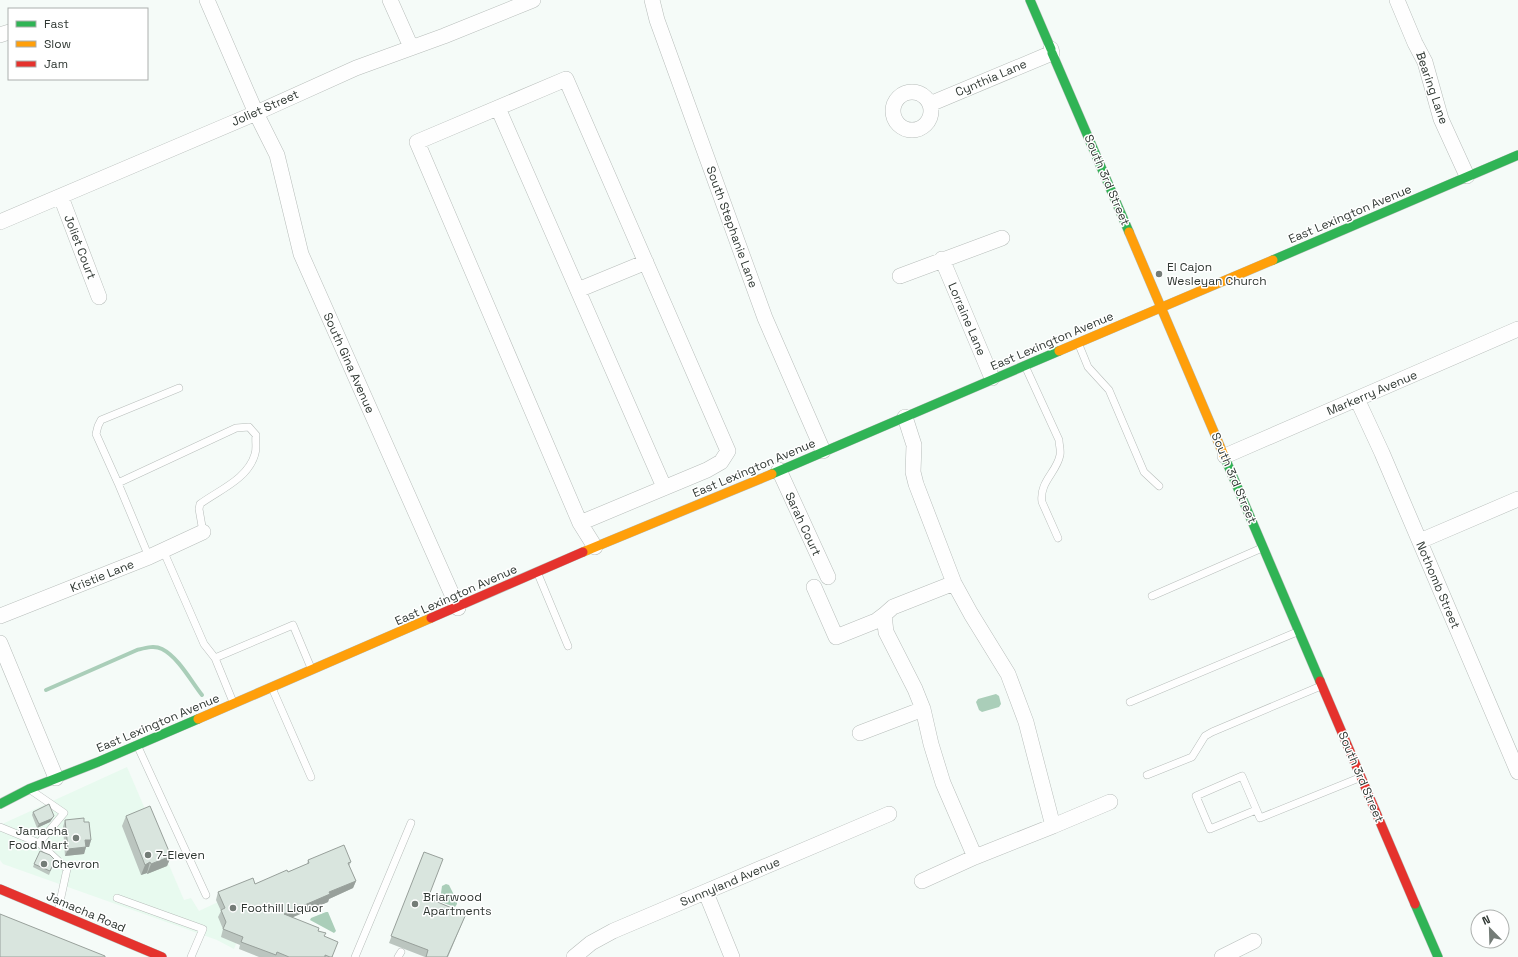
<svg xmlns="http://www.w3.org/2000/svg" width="1518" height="957" viewBox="0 0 1518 957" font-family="'Space Grotesk',sans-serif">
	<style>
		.built { fill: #e8faef }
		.water { fill: #aaceb9 }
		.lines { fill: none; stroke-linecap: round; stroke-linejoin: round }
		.stream { stroke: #aaceb9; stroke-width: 4 }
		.lane-casing { stroke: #b7bdba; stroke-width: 8 }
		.street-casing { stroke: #b7bdba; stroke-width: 16 }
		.fast-casing { stroke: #b7bdba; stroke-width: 10 }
		.slow-casing { stroke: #b7bdba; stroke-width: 10 }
		.jam-casing { stroke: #b7bdba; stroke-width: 10 }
		.lane { stroke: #fefefe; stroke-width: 7 }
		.street { stroke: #fefefe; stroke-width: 15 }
		.fast { stroke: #30b455; stroke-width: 9 }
		.slow { stroke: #ff9f0a; stroke-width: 9 }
		.jam { stroke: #e5322d; stroke-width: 9 }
		.wall { fill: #bbc5bf }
		.shaded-wall { fill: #98a09b }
		.building { fill: #d9e5de; stroke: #98a09b }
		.poi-dot { fill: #747c77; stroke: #fff; stroke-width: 1.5 }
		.labels { text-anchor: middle; stroke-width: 3; stroke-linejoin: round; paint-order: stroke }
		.street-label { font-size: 12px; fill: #2f3732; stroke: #fff }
		.poi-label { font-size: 12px; fill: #2f3732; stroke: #fff; text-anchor: start }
	</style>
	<rect width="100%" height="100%" fill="#f5fbf8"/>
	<!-- built -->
	<path class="built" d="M127 767 184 900 191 898 199 911 252 886 255 894 234 949 217 940 3 864 0 860V825Z"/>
	<!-- water -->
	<path class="water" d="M996 694 999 696 1001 704 999 707 982 712 979 710 976 702 978 699Z
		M446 884 449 885 457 901V904L455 907 441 902 440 900 442 886Z
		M326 912H328L336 931 334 933 310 920 311 918Z"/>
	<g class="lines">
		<!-- stream -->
		<path class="stream" d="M46 690 137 650C145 648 154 645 162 649 178 657 191 681 202 695"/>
		<!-- lane casing -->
		<g class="lane-casing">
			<path id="lane" d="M1079 345 1088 367 1109 390 1144 472 1159 486
				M1026 368 1059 440C1059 445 1061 450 1060 455 1057 472 1039 482 1042 502L1058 538
				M179 388 101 420 98 426 96 434 118 483 236 428 249 427 256 435C255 441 257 448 255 454 248 479 219 490 200 504L199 509 203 532
				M118 483 149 557
				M163 550 204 644 215 658
				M538 574 568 646
				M1152 596 1262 548
				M272 688 311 777
				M233 702 215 658 293 625 311 668
				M1130 702 1297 632
				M138 747 206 895
				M1147 775 1192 757 1205 736 1212 732 1321 686
				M32 791 64 813 39 843
				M1256 810 1210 829 1196 796 1242 776 1260 818 1359 778
				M0 827 39 843 67 869 58 911
				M117 898 203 929 191 957
				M355 957 411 823
				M398 957 401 952"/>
		</g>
		<!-- street casing -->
		<g class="street-casing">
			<path id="street" d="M207 0 256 113 277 155 301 254 458 608
				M390 0 411 47
				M652 0 657 20 765 318 823 451
				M1397 0 1415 43 1425 62 1441 119 1467 176
				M0 35 9 32
				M893 111a19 19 0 1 1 38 0a19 19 0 1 1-38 0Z
				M930 104 1052 53 1051 49
				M498 108 664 487
				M61 197 99 297
				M0 222 256 113 356 68 444 36 533 0
				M942 259 992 378
				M900 276 1002 238
				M578 290 646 262
				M1357 399 1382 453 1518 772
				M905 417 914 445 913 472 916 484 954 583 971 614 1008 674 1026 722 1053 826 975 857 922 881
				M1225 456 1518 329
				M779 470 828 577
				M580 523 707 470 721 462 728 451 566 79 417 142 580 523 595 547
				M1420 541 1518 499
				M814 587 836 637 876 621 884 615
				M0 616 149 557 203 532
				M0 643 56 778
				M923 709 915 689 886 632 884 615 893 607 954 583
				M860 733 923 709 931 744 943 783 975 857
				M1053 826 1110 802
				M706 893 732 957
				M574 957 591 943 613 931 889 814
				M1222 957 1254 941"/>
		</g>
		<!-- fast casing -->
		<g class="fast-casing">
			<path id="fast" d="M1030 0 1051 49
				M1052 53 1129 232
				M1273 260 1518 155
				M1225 458 1320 681
				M772 474 1059 351
				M0 804 29 789 98 762 198 719
				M1415 904 1438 957"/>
		</g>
		<!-- slow casing -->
		<g class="slow-casing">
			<path id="slow" d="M1129 232 1225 458
				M1059 351 1273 260
				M583 552 772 474
				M198 719 431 618"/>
		</g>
		<!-- jam casing -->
		<g class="jam-casing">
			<path id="jam" d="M431 618 583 552
				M1320 681 1415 904
				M0 889 162 957"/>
		</g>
		<!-- lane -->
		<use href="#lane" class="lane"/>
		<!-- street -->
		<use href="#street" class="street"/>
		<!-- fast -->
		<use href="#fast" class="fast"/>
		<!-- slow -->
		<use href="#slow" class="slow"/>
		<!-- jam -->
		<use href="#jam" class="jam"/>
	</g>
	<!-- wall -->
	<path class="wall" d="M33 812 54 816 50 822 37 828 32 815Z
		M126 816 171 856 167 866 147 874V873L141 875 122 826Z
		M65 820 84 822 91 840 89 847H86L84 854 65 856 63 827Z
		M424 852 428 898 466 914 448 957H425L389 943Z
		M55 860 49 875 33 867 34 864Z
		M308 860 351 862 349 866 356 881 353 888 329 899 328 902 292 917 318 931 324 936 333 957H259L239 949 240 945 221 937 223 929 218 917 221 911 216 900 218 892 255 884 288 872 307 864Z"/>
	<!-- shaded-wall -->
	<path class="shaded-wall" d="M54 816 50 822 37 828 39 824Z
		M85 840H91L89 847H83Z
		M86 847 84 854 65 856 68 849Z
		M171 856 167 866 147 874 151 864Z
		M150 862 147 873 141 875 145 865Z
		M356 881 353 888 329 899 328 902 282 922 284 914 329 892Z"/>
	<!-- building -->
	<path class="building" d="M49 804 54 816 51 819 39 824 33 812Z
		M150 806 171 856 151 864 150 862 145 865 126 816Z
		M84 818V822H89L91 840H85L86 847 68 849 65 820Z
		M344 845 351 862 348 863 356 881 329 892 330 894 284 914 319 928 318 931 326 933 324 936 338 942 332 957H330L325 955V957H289L277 952 276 955 241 942 243 937 223 929 226 922 221 910 225 908 218 892 253 878 255 884 287 870 288 872 309 863 308 860Z
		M40 851 50 855 55 860 50 871 34 864Z
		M424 852 443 859 428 898 466 914 447 957H426L428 950 391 936Z
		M0 914 105 956V957H0Z"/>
	<!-- markers -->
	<g class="poi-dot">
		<circle cx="1159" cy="274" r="4"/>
		<circle cx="76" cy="838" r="4"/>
		<circle cx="148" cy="855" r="4"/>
		<circle cx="44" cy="864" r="4"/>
		<circle cx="415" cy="904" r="4"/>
		<circle cx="233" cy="908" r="4"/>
	</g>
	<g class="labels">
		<!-- street labels -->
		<g class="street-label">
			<text transform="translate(991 78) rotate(-23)" y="4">Cynthia Lane</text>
			<text transform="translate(1432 88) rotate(71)" y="4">Bearing Lane</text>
			<text transform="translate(265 108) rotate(-24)" y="4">Joliet Street</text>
			<text transform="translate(1107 180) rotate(67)" y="4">South 3rd Street</text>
			<text transform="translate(1350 214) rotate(-23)" y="4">East Lexington Avenue</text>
			<text transform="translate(732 227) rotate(70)" y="4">South Stephanie Lane</text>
			<text transform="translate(80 247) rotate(69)" y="4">Joliet Court</text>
			<text transform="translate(967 319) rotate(67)" y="4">Lorraine Lane</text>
			<text transform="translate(1052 341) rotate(-23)" y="4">East Lexington Avenue</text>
			<text transform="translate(349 363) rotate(66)" y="4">South Gina Avenue</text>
			<text transform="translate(1372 393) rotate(-23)" y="4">Markerry Avenue</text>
			<text transform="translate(754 468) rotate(-23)" y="4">East Lexington Avenue</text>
			<text transform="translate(1234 478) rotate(67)" y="4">South 3rd Street</text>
			<text transform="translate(803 524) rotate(65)" y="4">Sarah Court</text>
			<text transform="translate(102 576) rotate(-22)" y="4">Kristie Lane</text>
			<text transform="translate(1438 585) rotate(67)" y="4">Nothomb Street</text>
			<text transform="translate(456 595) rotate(-24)" y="4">East Lexington Avenue</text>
			<text transform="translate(158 723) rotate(-23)" y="4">East Lexington Avenue</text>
			<text transform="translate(1361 777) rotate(67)" y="4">South 3rd Street</text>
			<text transform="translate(730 882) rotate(-23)" y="4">Sunnyland Avenue</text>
			<text transform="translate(86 912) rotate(23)" y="4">Jamacha Road</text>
		</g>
		<!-- poi labels -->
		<g class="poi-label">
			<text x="1167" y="271">El Cajon<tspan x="1167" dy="14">Wesleyan Church</tspan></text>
			<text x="68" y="835" text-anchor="end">Jamacha<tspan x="68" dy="14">Food Mart</tspan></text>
			<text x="156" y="859">7-Eleven</text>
			<text x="52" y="868">Chevron</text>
			<text x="423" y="901">Briarwood<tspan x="423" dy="14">Apartments</tspan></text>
			<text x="241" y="912">Foothill Liquor</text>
		</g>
	</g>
	<!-- legend -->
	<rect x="8" y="8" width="140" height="72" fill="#ffffff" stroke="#acafad"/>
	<rect x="16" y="21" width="20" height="6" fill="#30b455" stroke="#acafad"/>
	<text x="44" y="28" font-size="12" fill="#2f3732">Fast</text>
	<rect x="16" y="41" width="20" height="6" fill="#ff9f0a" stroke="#acafad"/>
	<text x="44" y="48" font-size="12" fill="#2f3732">Slow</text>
	<rect x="16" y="61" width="20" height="6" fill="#e5322d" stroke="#acafad"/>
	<text x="44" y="68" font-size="12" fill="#2f3732">Jam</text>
	<!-- north arrow -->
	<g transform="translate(1490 929) rotate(337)"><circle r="19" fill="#ffffff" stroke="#acafad"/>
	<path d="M0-3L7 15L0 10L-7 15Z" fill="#747c77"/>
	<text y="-6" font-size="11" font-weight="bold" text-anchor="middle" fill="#2f3732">N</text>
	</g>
</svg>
